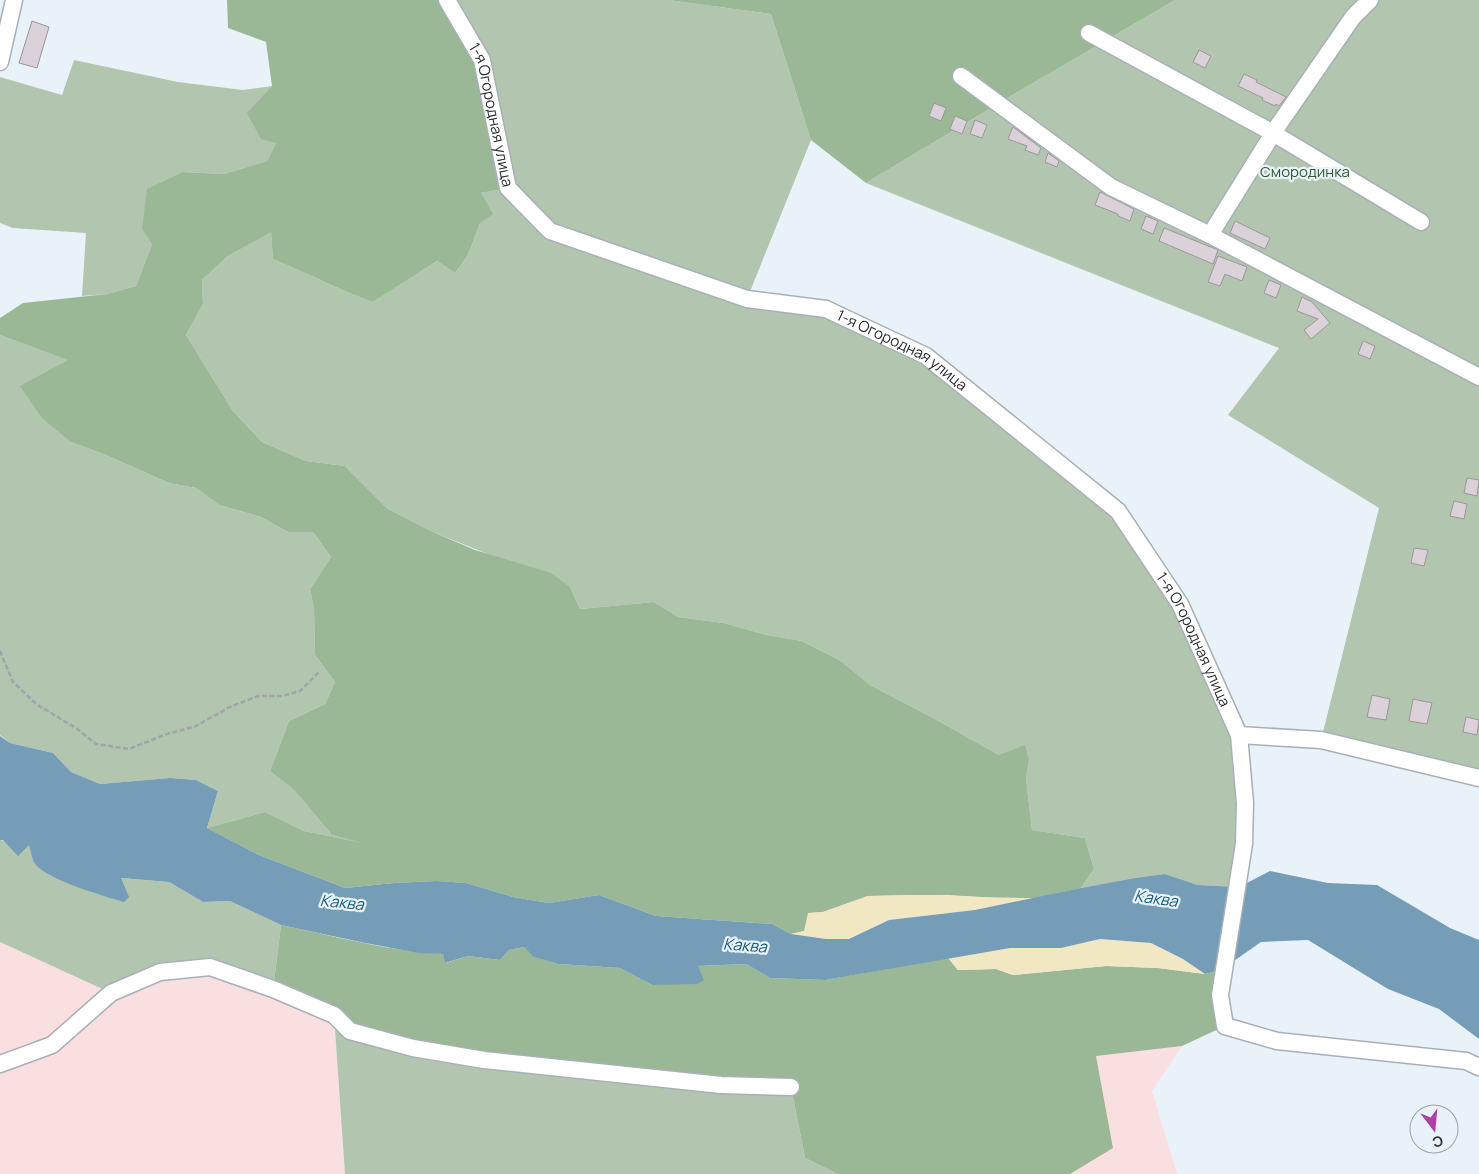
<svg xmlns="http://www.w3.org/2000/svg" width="1479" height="1174" viewBox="0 0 1479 1174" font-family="Manrope,sans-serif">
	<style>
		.industrial { fill: #fadfe0 }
		.green { fill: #b2c5af }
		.forest { fill: #9ab896 }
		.sand { fill: #f1e7c2 }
		.water { fill: #759db7 }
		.building { fill: #dbd2d9; stroke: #9d959b }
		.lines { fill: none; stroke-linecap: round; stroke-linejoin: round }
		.minor-casing { stroke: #a8b0b7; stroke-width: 19 }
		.path { stroke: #9fa5aa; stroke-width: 2.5; stroke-dasharray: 5 2.5; stroke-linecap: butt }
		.minor { stroke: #fff; stroke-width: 16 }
		.labels { text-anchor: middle; stroke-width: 4.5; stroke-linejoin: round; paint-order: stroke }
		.street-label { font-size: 15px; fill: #292c2f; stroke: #eaf2f9 }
		.park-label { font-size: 15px; fill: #315b2c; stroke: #eaf2f9 }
		.water-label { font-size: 16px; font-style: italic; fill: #165c80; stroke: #eaf2f9 }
	</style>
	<rect width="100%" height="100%" fill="#eaf2f9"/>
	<!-- industrial -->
	<path class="industrial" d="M0 942 110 993 210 967 334 1015 345 1174H0Z
		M1182 1046 1152 1091 1177 1174H1070L1113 1147 1096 1056Z"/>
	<!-- green -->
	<path class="green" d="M447 0H668L771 14 811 140 747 299 826 309 926 356 1118 511 1180 604 1239 735V887L1198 885 1165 874 1081 888 1094 869 1085 838 1032 830 1026 778 1029 761 999 755 935 719 870 685 841 661 802 641 767 635 724 623 678 617 654 602 580 609 570 587 433 532 388 509 345 466 306 461 262 442 233 411 186 335 203 304 202 280 228 256 271 231 273 259C307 273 339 290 373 302L437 261 455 273 468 255 480 223 481 193 507 188Z
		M1175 0H1479V778L1321 740 1379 508 1228 415 1279 348 866 183 1016 93Z
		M74 60 178 82 243 90 272 86 276 143 267 161 224 174 183 172 152 244 136 286 107 294 82 296 86 233 13 228 0 223V77L62 95Z
		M0 335 69 360 71 442 106 455 169 483 196 488 219 505 261 517 288 532H313L331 557 310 589 314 609 315 655 335 682 325 704 289 721 270 771 295 791 332 835 379 847 304 831 265 812 207 828 218 791 196 780 170 778 100 784 71 772 53 753 10 743 0 735Z
		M0 840 29 845 50 875 94 893 124 901 120 878 169 882 203 902 230 901 281 925 273 989 210 967 111 993 0 942Z
		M334 1015 791 1087 805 1158 838 1174H345Z"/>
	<!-- forest -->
	<path class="forest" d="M227 0H447L482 60 508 188 481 193 493 214 480 223 468 255 455 273 437 261 373 302C339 290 307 273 273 259L271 232 228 256 202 280 203 304 186 335 233 411 262 442 306 461 345 466 388 509 433 532 475 550 551 573 570 587 580 609 654 602 678 617 724 623 767 635 802 641 841 661 870 685 935 719 999 755 1025 745 1029 761 1026 778 1032 830 1085 838 1094 869 1081 888 1036 898H994L948 895 868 896 823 912 809 913 805 931 791 934 772 924 656 916 599 895 549 903 513 897 466 883 437 881 394 883 345 888 259 855 207 828 265 812 304 831 362 843 332 835 295 791 270 771 289 721 325 704 335 682 315 655 314 609 310 589 331 557 313 532H288L261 517 219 505 196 488 169 483 106 455 71 442 42 418 20 386 68 360 0 335V318L23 303 107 294 136 286 152 244 142 229 147 189 183 172 224 174 267 161 276 143 261 139 247 113 272 86 266 42 228 28Z
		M668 0H1175L1016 93 866 183 811 140 771 14Z
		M281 925C334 936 388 951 443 954L446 963 468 956 500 960 509 950 524 947 535 957 558 964 620 968 652 985 698 966 746 964 770 978 825 980 948 958 958 970 996 969 1013 975 1106 966 1158 968 1205 974 1221 970 1225 1026 1182 1046 1096 1056 1113 1148 1070 1174H838L805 1158 791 1087 484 1060 350 1031 273 989Z"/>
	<!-- sand -->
	<path class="sand" d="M905 895C949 895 992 898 1036 898L975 910 889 920 849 939H826L791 934 804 931 808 913 823 912 868 896Z
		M1100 939 1151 943 1183 959 1205 974 1158 968 1106 966 1013 975 996 969 958 970 948 958 1010 948H1061Z"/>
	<!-- water -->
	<path class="water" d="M0 736 10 743 53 753 71 772 100 784 170 778 196 780 218 791 207 828 259 855 345 888 394 883 437 881 466 883 513 897 549 903 599 895 656 916 772 924 791 934 826 939H849L889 920 975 910 1081 888 1136 878 1165 874 1198 885 1239 887 1270 871 1328 883 1377 885 1450 928 1479 940V1039L1439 1009 1388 989 1308 940 1261 942 1221 970 1205 974 1183 959 1151 943 1100 939 1061 948H1010L825 980 770 978 746 964 698 966 704 980 697 984 652 985 620 968 558 964 534 957 524 947 509 950 500 960 468 956 445 963 443 954 419 953 365 943 281 925 230 901 203 902 169 882 121 878 129 897 124 902C103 896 48 880 35 864 32 859 31 851 29 845L18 856 3 840H0Z"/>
	<!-- building -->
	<path class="building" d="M32 21 49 27 37 68 19 63Z
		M1199 50 1211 56 1205 68 1193 62Z
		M1244 74 1257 80 1256 82 1286 97 1279 106 1276 104 1275 106 1262 100 1263 98 1238 86Z
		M934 103 946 108 941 121 929 116Z
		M955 116 967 121 962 134 950 129Z
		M975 120 987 125 982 138 970 134Z
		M1013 127 1041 148 1038 155 1025 150 1027 146 1008 139Z
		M1048 153 1059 161 1057 167 1045 162Z
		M1100 192 1134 209 1130 221 1118 216V214L1095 205Z
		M1146 216 1158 221 1153 234 1141 229Z
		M1235 221 1270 238 1265 249 1230 233Z
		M1164 228 1218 250 1213 264 1159 241Z
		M1218 256 1247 267 1242 281 1225 274 1220 286 1208 282Z
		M1269 280 1281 285 1276 298 1264 293Z
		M1302 297 1312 302 1330 323 1311 339 1304 330 1318 319 1297 311Z
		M1363 341 1375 346 1370 359 1358 354Z
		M1467 478 1479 480 1477 496 1464 493Z
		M1454 501 1467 504 1464 519 1450 516Z
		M1414 548 1428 550 1424 566 1411 563Z
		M1372 695 1390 699 1386 720 1367 717Z
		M1413 699 1432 703 1427 724 1409 721Z
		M1466 717 1479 720 1477 735 1463 732Z"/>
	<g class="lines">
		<!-- minor casing -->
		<g class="minor-casing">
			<g id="minor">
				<path id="s1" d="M447 0 482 60 508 188 550 231 747 299 826 309 926 356 1118 511 1180 604 1239 735 1245 803 1244 844 1220 995 1225 1026 1277 1041 1466 1061 1479 1067"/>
				<path d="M1370 0 1353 17 1277 127 1210 235 1479 377"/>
				<path d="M1089 33 1273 133 1421 222"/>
				<path d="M0 62 14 0"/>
				<path d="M961 76 1111 187 1210 235"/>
				<path d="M1239 735 1321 740 1479 778"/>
				<path d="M0 1064 52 1045 111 993 160 972 210 967 273 989 334 1015 350 1031 413 1048 484 1060 721 1085 791 1087"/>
			</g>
		</g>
		<!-- path -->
		<path class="path" d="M0 651 13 682 36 704 76 728 96 744 129 749 164 735 196 726 230 707 258 696H282L300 691 320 671"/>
		<!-- minor -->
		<use href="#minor" class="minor"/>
	</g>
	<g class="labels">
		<!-- street labels -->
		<g class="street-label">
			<text dy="5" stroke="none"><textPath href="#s1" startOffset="125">1-я Огородная улица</textPath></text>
			<text dy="5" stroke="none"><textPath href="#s1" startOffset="635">1-я Огородная улица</textPath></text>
			<text dy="5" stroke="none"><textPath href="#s1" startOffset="1055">1-я Огородная улица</textPath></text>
		</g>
		<!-- park labels -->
		<g class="park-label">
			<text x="1305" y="177">Смородинка</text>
		</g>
		<!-- water labels -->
		<g class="water-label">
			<text transform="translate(1156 898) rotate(8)" y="6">Каква</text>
			<text transform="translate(342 902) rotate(6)" y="6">Каква</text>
			<text transform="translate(745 945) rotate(4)" y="6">Каква</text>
		</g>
	</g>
	<!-- north arrow -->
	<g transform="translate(1434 1129) rotate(164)"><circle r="24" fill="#eaf2f9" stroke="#9da3a8"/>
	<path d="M0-4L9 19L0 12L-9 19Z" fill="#ad42a3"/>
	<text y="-8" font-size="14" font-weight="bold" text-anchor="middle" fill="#292c2f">С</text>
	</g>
</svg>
